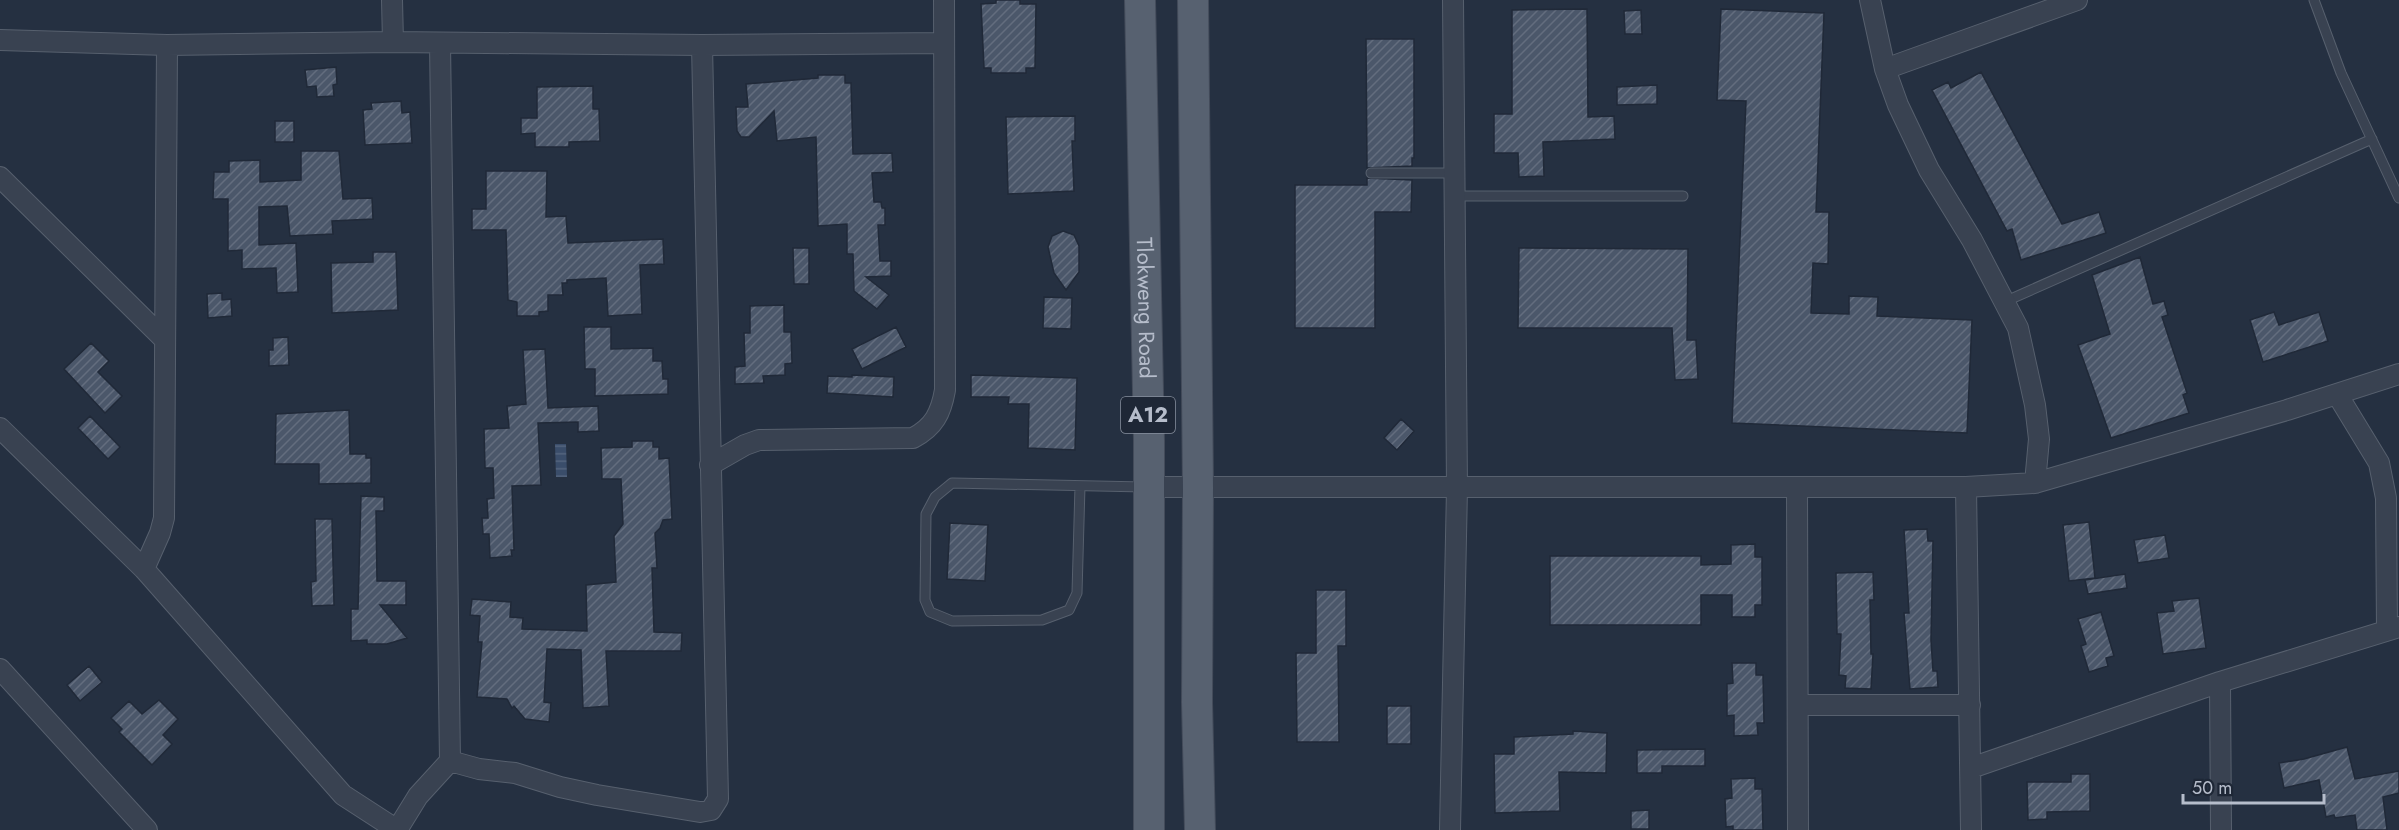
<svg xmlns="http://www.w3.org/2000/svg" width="2399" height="830" viewBox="0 0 2399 830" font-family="Jost,sans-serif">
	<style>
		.water { fill: url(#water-rules) }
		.building { fill: url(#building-hatch); stroke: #202938; stroke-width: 1.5 }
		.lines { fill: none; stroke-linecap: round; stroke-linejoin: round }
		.lane-casing { stroke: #57606e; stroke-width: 11 }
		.street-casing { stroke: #57606e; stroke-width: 22 }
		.primary-casing { stroke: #434b5a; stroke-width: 32 }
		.lane { stroke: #394251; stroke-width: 9 }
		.street { stroke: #394251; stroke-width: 20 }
		.primary { stroke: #576170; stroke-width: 30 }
		.labels { text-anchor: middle; stroke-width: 5; stroke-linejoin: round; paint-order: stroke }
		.shield { fill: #1e2736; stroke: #88909e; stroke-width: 1.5 }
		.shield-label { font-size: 21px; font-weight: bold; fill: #b6bdcb }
		.street-label { font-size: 22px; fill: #b6bdcb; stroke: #1e2736 }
	</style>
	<defs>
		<pattern id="water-rules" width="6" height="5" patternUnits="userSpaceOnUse" patternTransform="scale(1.5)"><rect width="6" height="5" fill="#3a4d6a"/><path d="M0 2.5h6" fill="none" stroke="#54657e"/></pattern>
		<pattern id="building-hatch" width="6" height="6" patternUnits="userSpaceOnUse" patternTransform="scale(1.5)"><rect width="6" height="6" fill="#4b576a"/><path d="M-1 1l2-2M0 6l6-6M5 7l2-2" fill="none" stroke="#636d7e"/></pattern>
	</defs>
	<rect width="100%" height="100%" fill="#253041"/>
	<!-- water -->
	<path class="water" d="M555 444H566L567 477H556Z"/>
	<!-- building -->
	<path class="building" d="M996 0H1020V4H1036L1035 68H1026V73H991V68H984L981 4 996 3Z
		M1587 9 1588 117 1614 116 1615 139 1543 142 1544 176 1519 177 1518 153H1494V114H1512V10Z
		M1721 9 1824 13 1816 212H1829L1828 264 1813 263 1811 313 1849 314V296L1878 297 1877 316 1972 320 1967 433 1732 423 1746 101 1717 100Z
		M1641 10 1642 34H1625L1624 11Z
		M1366 39H1414V158H1412V166L1367 168Z
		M336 67 337 84 333 85 334 96 317 97 316 86 307 87 305 70Z
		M1981 72 2062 224 2099 212 2106 233 2021 260 2012 229 2007 231 1932 90 1948 82 1951 88Z
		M818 75H845V83H851L853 154 892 153 893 172 872 173 874 202H881L882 208H885V225H878L880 261H891V276L866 277 889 295 877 309 854 291 853 254H847V224L818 226 816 137 777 141 774 111 749 137H741L737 131 736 107H748L746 84 818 78Z
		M1657 85V104L1617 105V87Z
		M593 86V109H599L600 141 569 142V147H535V133L521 134V118H537V87Z
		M401 101 402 113 410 112 412 143 365 145 363 110 372 109 371 103Z
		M1075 116V141H1072L1074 191 1008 194 1006 117Z
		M275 121H294V142H275Z
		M301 151H339L343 199 372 198 373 219 332 221 333 234 290 236 287 206 259 207V245L296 243 298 292 277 293 276 268 242 269V250L228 251V199H213L214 172H229V161L260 160V182L301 180Z
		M486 171H547L546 217 566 216 568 243 663 239 664 264 640 265 642 314 608 316 606 278 567 280V283H562L563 295H548V311L539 312V316H517V302L508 300 506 230H472V209H486Z
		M1367 178 1412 180 1411 212H1375V328H1295V185H1367Z
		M1063 231 1074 235 1079 246V272L1066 290 1054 273 1048 247 1052 236Z
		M793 248H809V284H794Z
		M1519 248 1688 249 1687 340H1696L1698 379 1675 380 1672 328H1518Z
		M373 252H396L398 310 332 313 331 263 373 262Z
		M2140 257 2153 304 2164 301 2168 315 2162 317 2187 393 2183 395 2189 413 2111 438 2078 345 2110 334 2092 275Z
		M222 293V300L231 299 232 316 208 318 207 294Z
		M1044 297 1072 298 1071 329 1043 328Z
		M784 305V332H791L792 363 785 364V375L763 376 764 383 735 384V367L745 366 744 333H750V306Z
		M2274 312 2279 325 2319 312 2328 341 2263 362 2250 320Z
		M584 327H611V349L653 348V361H662L663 379H668V394L595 396V369H585Z
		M896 327 906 347 862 369 852 349Z
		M288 337 289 365 269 366V350H273V338Z
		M91 343 109 361 98 372 122 396 105 413 64 369Z
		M545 349 548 408 598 406 599 431 578 432V422L538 423 541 485 512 486 514 550H511L512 556 490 558 489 534H483L482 518H488L487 499 494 498 493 468H485L484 429 509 428 507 406 526 404 523 350Z
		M852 375 894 377 893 397 827 393 828 376 852 377Z
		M971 375 1077 378 1075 450 1028 448 1029 404H1008L1009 397H971Z
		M349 410 350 454H366V458H371V483L319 484V464H275L276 414Z
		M90 416 120 447 108 459 78 428Z
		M1401 419 1414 431 1397 450 1384 438Z
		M632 441H653V447H659V459L669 458 672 519 663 520 660 528 655 533 657 568H652L654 632 682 633 681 651H606L609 706 583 708 581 650 547 649 544 702 551 703 549 722 525 719 514 706 512 708 507 699 477 697 482 642H478L480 616 470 615 472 599 511 602 510 617 523 618 522 629 587 631 586 585 616 582 614 536 623 524 621 479H602L601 448 632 447Z
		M361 496 384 497V511H376L377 581H406V605H380L407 638 387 644H367V640L351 641V609H358Z
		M315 519H332L334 605 312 606 311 582 316 581Z
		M2089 522 2095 578 2069 581 2063 525Z
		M950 523 988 525 985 581 947 579Z
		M1927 529 1928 541H1933L1931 640 1933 671H1937L1938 687 1910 689 1904 613H1909L1904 530Z
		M2165 535 2169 558 2138 563 2134 540Z
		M1755 544V557H1762V605H1755V617H1732V595H1701V625H1550V556H1701V565L1731 564V545Z
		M1873 572 1874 600H1870L1871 654H1873L1871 689 1845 688 1846 676 1839 675 1841 634H1837L1836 573Z
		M2125 574 2127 588 2088 594 2085 580Z
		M1316 590H1346V646H1338L1339 742H1297L1296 653H1316Z
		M2199 598 2206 648 2163 654 2157 613 2174 611 2172 601Z
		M2101 612 2114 656 2106 658 2108 666 2089 672 2081 646 2086 644 2078 619Z
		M1732 663H1756V675H1763L1764 723H1757L1758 735 1734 736V715L1727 716V684L1733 683Z
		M89 666 102 682 80 701 67 685Z
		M159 700 178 719 163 735 172 744 152 765 119 732 122 729 111 718 129 701 142 714Z
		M1387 706H1411V744H1387Z
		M1573 731 1607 733 1606 773 1559 772 1560 811 1495 813 1494 754H1514V737L1573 734Z
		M2347 747 2355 779 2399 771V793L2383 797 2387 830H2357L2355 815 2335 818 2334 815 2326 817 2319 780 2284 788 2279 763 2304 759Z
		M1705 749V766H1662V773H1637V750Z
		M2071 774H2090V811L2047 812V819L2028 820 2027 782H2071Z
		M1755 778V789H1762L1763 830H1733V826L1726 827 1725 799 1732 798 1731 779Z
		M1649 810V829H1631V811Z"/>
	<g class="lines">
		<!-- lane casing -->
		<g class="lane-casing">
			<path id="lane" d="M2314 0 2341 73 2399 198
				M1371 173H1455
				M1455 196H1683
				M2004 302 2372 139
				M1080 486 1077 593 1069 610 1042 620 952 621 930 612 925 600 926 514 935 497 952 483 1144 487"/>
		</g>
		<!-- street casing -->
		<g class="street-casing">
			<path id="street" d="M392 0 393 42
				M1870 0 1885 69 1898 105 1929 170 1972 240 2018 328 2035 405 2039 439 2035 483
				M0 40 167 45 393 42 702 45 944 43
				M1885 69 2077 0
				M0 177 164 339
				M2337 394 2379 463 2386 498 2387 630
				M0 428 144 569 343 795 397 830
				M710 465 745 445 759 440 913 438C934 427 941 413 945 390L944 0
				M1148 487H1966L2035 483 2287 410 2399 374
				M1797 487 1798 830
				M1966 487 1971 830
				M144 569 160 533 164 518 167 45
				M0 669 147 830
				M2220 682 2221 830
				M1798 705H1970
				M450 761 479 769 515 773 560 787 597 795 700 812 711 810 718 799 702 45
				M1971 768 2220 682 2399 627
				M397 830 418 796 450 761 440 43
				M1450 830 1457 488 1453 0"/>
		</g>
		<!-- primary casing -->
		<g class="primary-casing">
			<g id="primary">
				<path id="s1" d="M1140 0 1149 441V830"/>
				<path d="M1193 0 1198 488 1197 702 1200 830"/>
			</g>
		</g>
		<!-- lane -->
		<use href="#lane" class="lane"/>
		<!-- street -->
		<use href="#street" class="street"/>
		<!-- primary -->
		<use href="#primary" class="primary"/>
	</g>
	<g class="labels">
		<!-- shield labels -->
		<rect class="shield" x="1121" y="397" width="54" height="36" rx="4.5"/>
		<g class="shield-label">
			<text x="1148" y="422">A12</text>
		</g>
		<!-- street labels -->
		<g class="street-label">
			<text dy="8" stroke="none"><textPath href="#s1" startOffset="308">Tlokweng Road</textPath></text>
		</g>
	</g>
	<!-- scale -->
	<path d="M2183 794v9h141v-9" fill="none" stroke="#b6bdcb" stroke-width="3"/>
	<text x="2192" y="794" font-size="18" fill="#b6bdcb" stroke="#1e2736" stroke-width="4.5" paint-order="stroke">50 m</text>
</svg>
